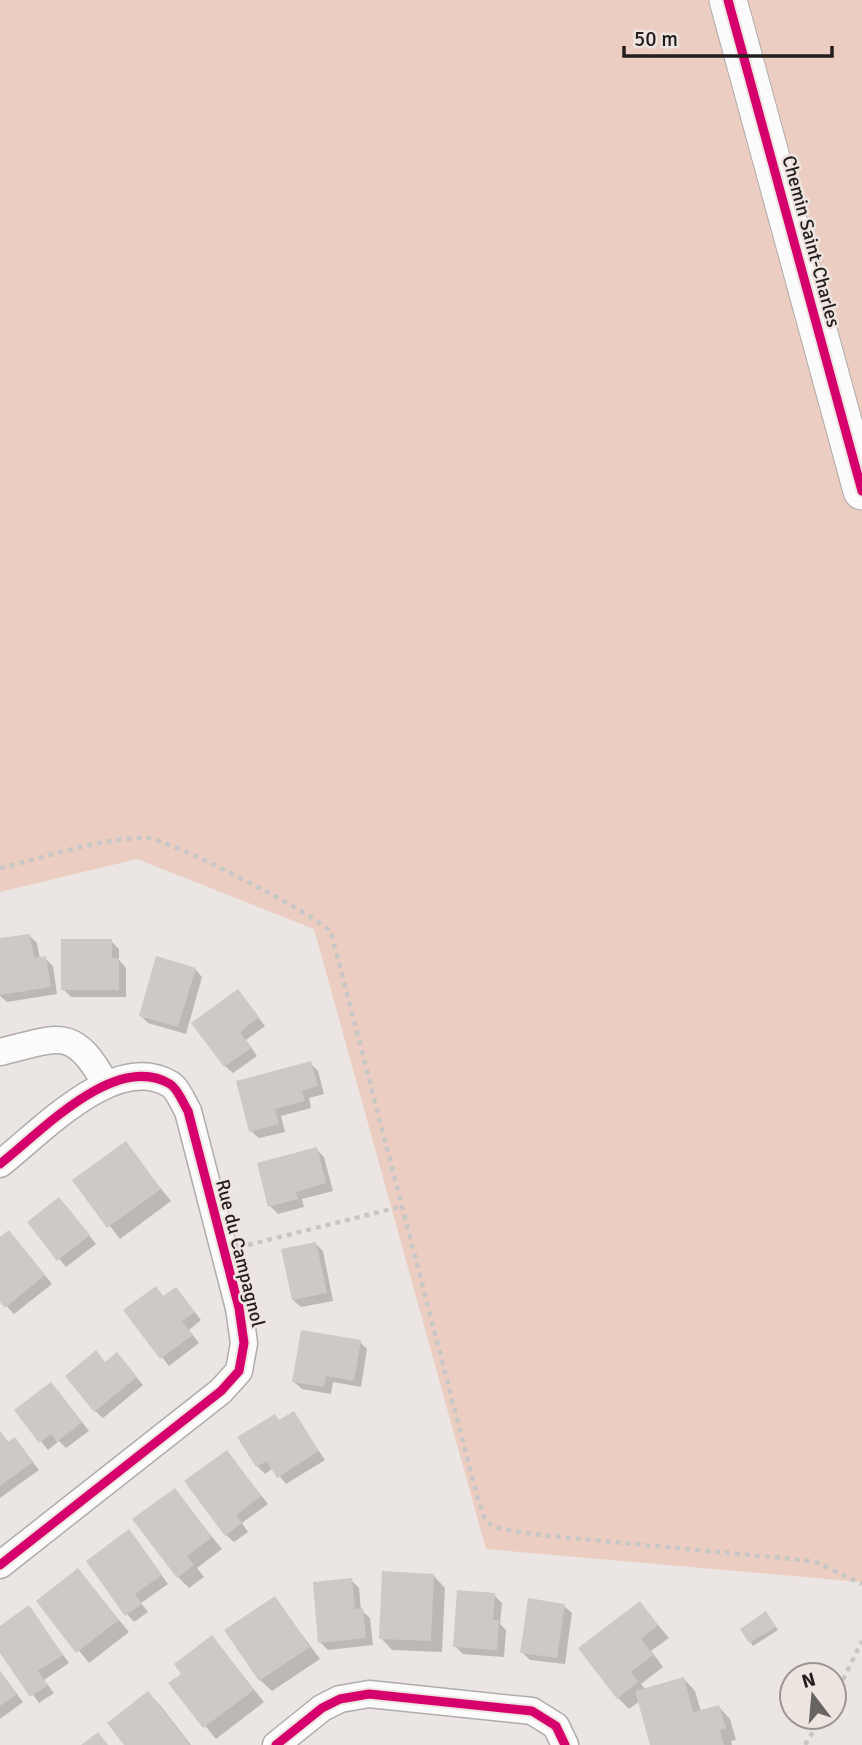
<svg xmlns="http://www.w3.org/2000/svg" width="862" height="1745" viewBox="0 0 862 1745" font-family="Signika,sans-serif">
	<style>
		.green { fill: #eccdc1 }
		.shadow { fill: #0003 }
		.building { fill: #cdc9c7 }
		.lines { fill: none; stroke-linecap: round; stroke-linejoin: round }
		.street-casing { stroke: #b0acaa; stroke-width: 29 }
		.secondary-casing { stroke: #b0acaa; stroke-width: 39 }
		.path { stroke: #c9c7c5; stroke-width: 4.5; stroke-dasharray: 5 5; stroke-linecap: butt }
		.street { stroke: #fcfbfb; stroke-width: 26 }
		.secondary { stroke: #fcfbfb; stroke-width: 37 }
		.cycleway-casing { stroke: #eee5e1; stroke-width: 13 }
		.cycleway { stroke: #d6006c; stroke-width: 9 }
		.labels { text-anchor: middle; stroke-width: 5; stroke-linejoin: round; paint-order: stroke }
		.street-label { font-size: 19px; fill: #211e1c; stroke: #eee5e1 }
	</style>
	<rect width="100%" height="100%" fill="#ebe6e4"/>
	<!-- green -->
	<path class="green" d="M0 0H862V1582L486 1549 314 929 137 859 0 892Z"/>
	<!-- shadow -->
	<path class="shadow" d="M30 936 37 943 40 959 45 958 53 966 57 994 7 1002 0 996V940Z
		M111 941 119 949V960L126 968V997H71L63 989Z
		M195 969 202 977 186 1034 148 1023 141 1016Z
		M238 991 265 1026 246 1040 257 1056 233 1073 225 1066Z
		M310 1063 318 1071 324 1094 309 1098 311 1108 281 1116 285 1132 259 1138 251 1131Z
		M125 1144 171 1201 120 1239 75 1181Z
		M316 1149 324 1157 333 1191 302 1199 304 1207 278 1214 270 1206Z
		M67 1207 96 1244 66 1267 29 1222Z
		M0 1239 16 1240 52 1284 14 1314 0 1299Z
		M316 1244 323 1251 333 1301 301 1307 293 1300Z
		M183 1297 201 1320 189 1330 199 1343 169 1366 125 1311 164 1298Z
		M360 1342 367 1349 361 1387 333 1382 331 1394 302 1389 294 1382Z
		M124 1362 143 1385 103 1418 95 1411Z
		M58 1391 89 1431 66 1448 59 1441 48 1450 16 1410Z
		M294 1414 325 1460 286 1484 273 1468 265 1474 257 1466 280 1422Z
		M0 1431 9 1443 15 1439 39 1470 0 1498Z
		M227 1452 268 1504 242 1523 248 1532 234 1542 226 1535Z
		M174 1490 222 1549 197 1568 204 1577 189 1588 178 1577Z
		M136 1539 168 1584 141 1603 148 1612 134 1622 127 1614Z
		M78 1571 129 1632 89 1663 39 1601Z
		M434 1576 445 1588 442 1652 392 1650 381 1638Z
		M351 1580 359 1588 361 1610 370 1618 373 1645 328 1650 320 1642Z
		M494 1595 502 1603 500 1624 506 1630 504 1657 463 1654 455 1646Z
		M275 1598 320 1659 272 1691 260 1680Z
		M640 1603 669 1638 651 1651 663 1667 641 1684 646 1690 684 1679 695 1691 701 1712 719 1707 730 1719 736 1740 731 1741 732 1745H652L640 1701 629 1709 618 1698Z
		M564 1606 572 1613 565 1664 530 1660 522 1652Z
		M29 1608 69 1663 44 1680 54 1693 39 1703 0 1650V1628Z
		M769 1617 778 1630 753 1646 742 1629Z
		M212 1637 264 1702 216 1739 171 1684 183 1674Z
		M0 1671 23 1702 0 1719Z
		M148 1693 160 1705 191 1745H126Z"/>
	<!-- building -->
	<path class="building" d="M30 934 34 958 46 956 51 987 0 995V938Z
		M61 939H112V958H119V990H61Z
		M156 956 196 968 178 1027 139 1016Z
		M238 989 259 1017 240 1032 251 1048 224 1067 191 1023Z
		M311 1061 318 1086 302 1091 305 1101 275 1109 279 1124 249 1132 236 1081Z
		M126 1141 161 1189 107 1228 72 1180Z
		M317 1147 326 1183 296 1192 298 1199 268 1207 257 1163Z
		M59 1197 90 1235 57 1261 27 1222Z
		M9 1230 45 1275 5 1308 0 1302V1237Z
		M316 1242 327 1293 292 1300 281 1249Z
		M156 1286 163 1296 176 1287 195 1312 182 1321 193 1335 160 1359 123 1310Z
		M301 1330 361 1340 354 1381 326 1376 324 1387 292 1382Z
		M96 1350 105 1362 117 1352 137 1377 94 1412 65 1376Z
		M51 1382 82 1422 57 1442 51 1434 39 1443 14 1410Z
		M294 1411 319 1451 277 1478 267 1461 256 1467 237 1437 275 1414 279 1420Z
		M0 1431 8 1442 15 1437 33 1462 0 1486Z
		M227 1450 261 1496 236 1515 242 1523 225 1536 184 1481Z
		M175 1488 212 1537 187 1556 194 1565 177 1578 132 1519Z
		M129 1529 162 1575 135 1594 142 1604 125 1616 86 1561Z
		M78 1568 119 1620 76 1653 36 1601Z
		M382 1571 434 1574 431 1641 379 1639Z
		M352 1578 355 1609 363 1608 366 1638 318 1643 313 1582Z
		M457 1590 495 1593 493 1620H499L497 1650 453 1647Z
		M275 1596 310 1647 259 1681 224 1630Z
		M528 1598 565 1604 557 1658 520 1653Z
		M640 1601 658 1625 641 1639 653 1655 631 1672 638 1682 617 1699 578 1648Z
		M29 1605 63 1655 38 1671 48 1685 30 1697 0 1653V1626Z
		M766 1611 776 1627 749 1643 740 1629Z
		M212 1635 254 1690 203 1728 168 1683 181 1674 174 1664Z
		M0 1671 17 1694 0 1706Z
		M684 1677 693 1712 719 1705 726 1728 720 1730 724 1745H650L635 1691Z
		M148 1691 190 1745H124L107 1723Z
		M98 1732 108 1745H81Z"/>
	<g class="lines">
		<!-- street casing -->
		<g class="street-casing">
			<path id="street" d="M0 1052C58 1038 73 1025 105 1083
				M0 1164C40 1133 115 1051 170 1084 178 1089 183 1103 188 1111L239 1308 244 1343 239 1371 221 1391 0 1565
				M276 1745 322 1708 340 1699 369 1694 532 1711 556 1726 565 1745"/>
		</g>
		<!-- secondary casing -->
		<g class="secondary-casing">
			<path id="secondary" d="M728 0 862 491"/>
		</g>
		<!-- path -->
		<path class="path" d="M0 868C45 858 101 837 147 838 169 839 316 914 331 932L477 1496 486 1522 501 1529 540 1535 803 1560 818 1563 862 1584
			M248 1245 403 1206
			M834 1698 862 1641
			M805 1745 822 1717"/>
		<!-- street -->
		<use href="#street" class="street"/>
		<!-- secondary -->
		<use href="#secondary" class="secondary"/>
		<!-- cycleway casing -->
		<g class="cycleway-casing">
			<path id="cycleway" d="M728 0 862 491
				M0 1164C40 1133 115 1051 170 1084 178 1089 183 1103 188 1111L239 1308 244 1343 239 1371 221 1391 0 1565
				M276 1745 322 1708 340 1699 369 1694 532 1711 556 1726 565 1745"/>
		</g>
		<!-- cycleway -->
		<use href="#cycleway" class="cycleway"/>
	</g>
	<g class="labels">
		<!-- street labels -->
		<g class="street-label">
			<text transform="translate(812 241) rotate(75)" y="7">Chemin Saint-Charles</text>
			<text transform="translate(241 1253) rotate(76)" y="7">Rue du Campagnol</text>
		</g>
	</g>
	<!-- north arrow -->
	<g transform="translate(813 1696) rotate(344)"><circle r="33" fill="#eee5e1" stroke="#9c9592" stroke-width="2"/>
	<path d="M0-5L12 26L0 18L-12 26Z" fill="#686462"/>
	<text y="-10" font-size="19" font-weight="bold" text-anchor="middle" fill="#211e1c">N</text>
	</g>
	<!-- scale -->
	<path d="M624 46v10h208v-10" fill="none" stroke="#211e1c" stroke-width="3.5"/>
	<text x="634" y="46" font-size="21" fill="#211e1c" stroke="#eee5e1" stroke-width="5" paint-order="stroke">50 m</text>
</svg>
